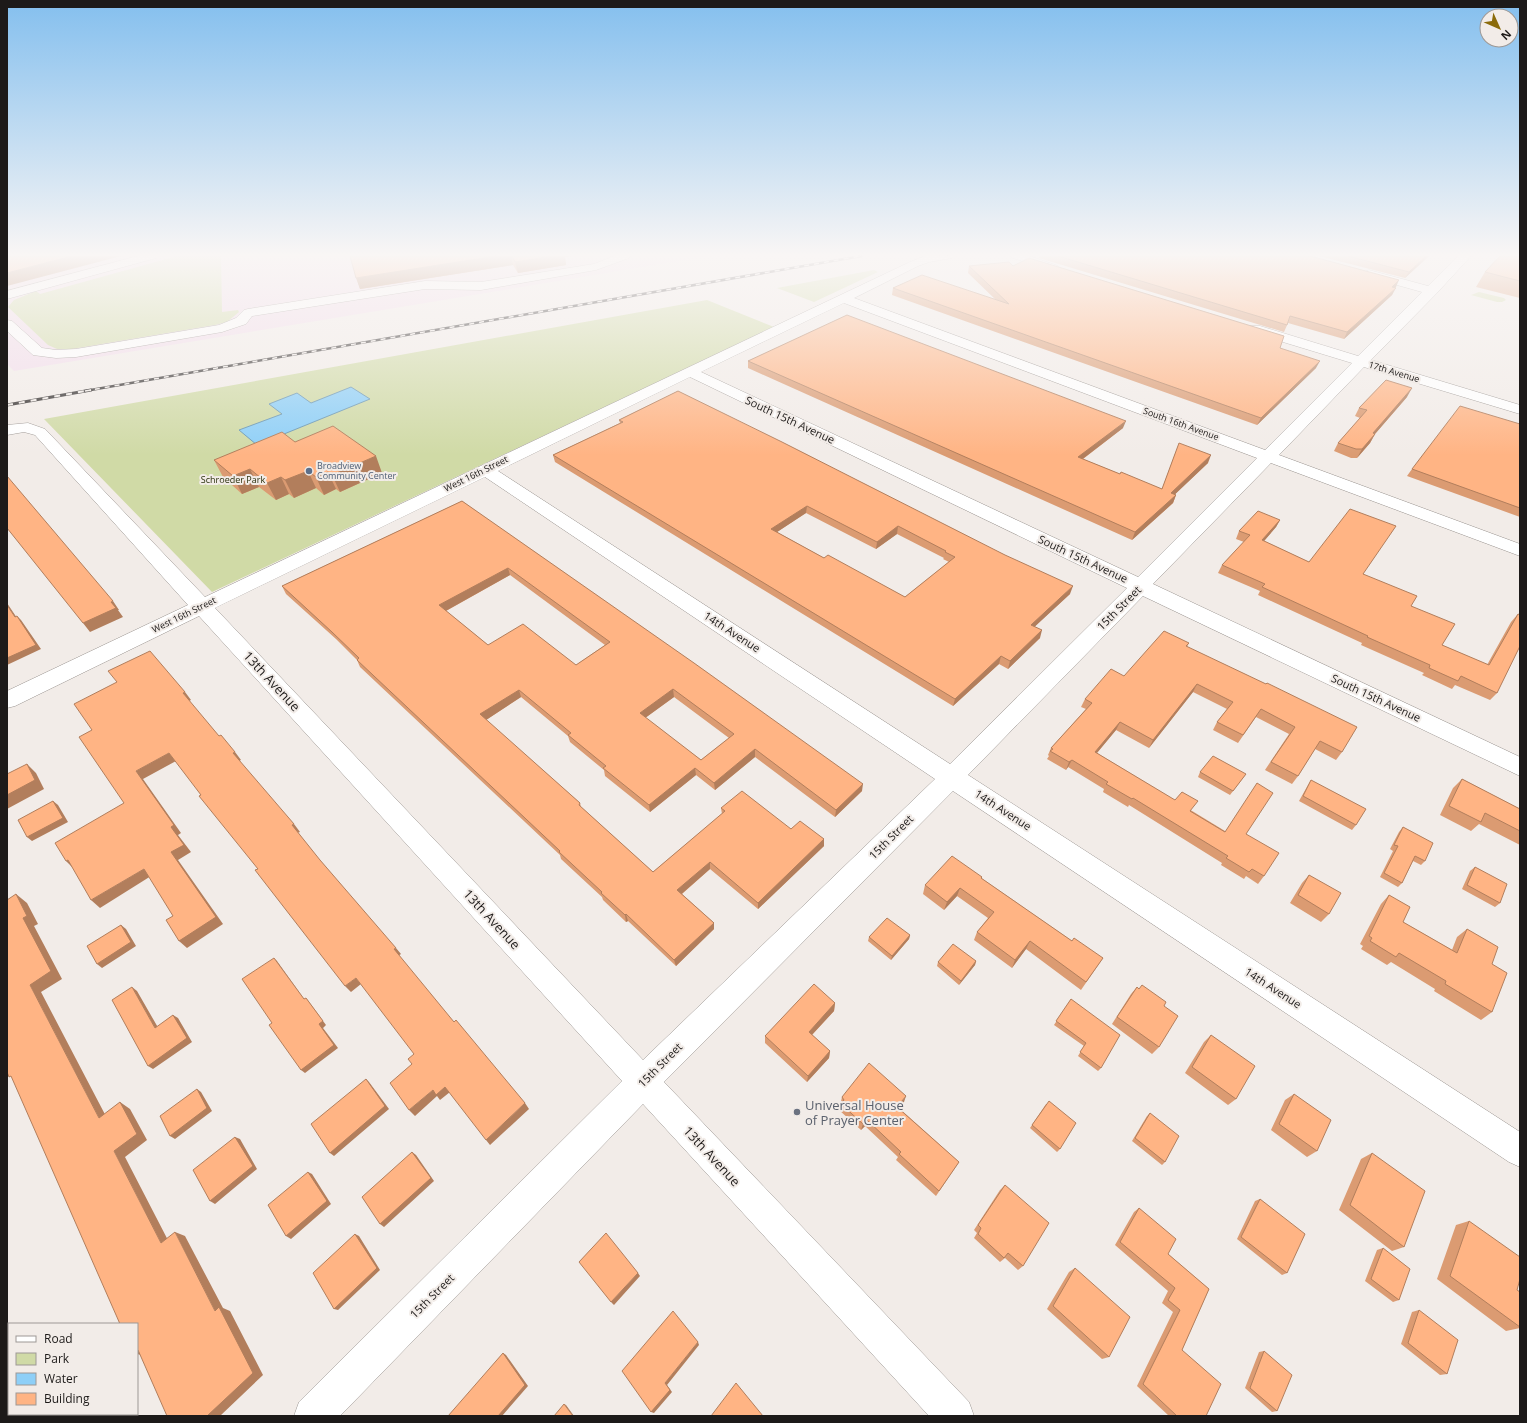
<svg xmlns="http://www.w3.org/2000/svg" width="1527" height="1423" viewBox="0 0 1527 1423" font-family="'Open Sans',sans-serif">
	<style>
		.commercial { fill: #f2dcea }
		.green { fill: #d0daa6 }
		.water { fill: #8ecff7; stroke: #6c99b4 }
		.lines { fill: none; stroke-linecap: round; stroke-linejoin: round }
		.minor-casing { stroke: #99938f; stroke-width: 1 }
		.minor { fill: #fff; fill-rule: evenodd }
		.rail-far1-casing { stroke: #34302f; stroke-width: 2.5 }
		.rail-casing { stroke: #34302f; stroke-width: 3 }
		.rail-far1 { stroke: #f2ece8; stroke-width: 1.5; stroke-dasharray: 5; stroke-linecap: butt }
		.rail { stroke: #f2ece8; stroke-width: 2; stroke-dasharray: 6; stroke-linecap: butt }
		.wall { fill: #db9b72; fill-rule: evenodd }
		.shaded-wall { fill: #b27e5c }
		.building { fill: #ffb484; stroke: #b27e5c; fill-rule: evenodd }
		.service-dot { fill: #5c6f8a; stroke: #f2ece8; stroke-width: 1.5 }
		.worship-dot { fill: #6b7280; stroke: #f2ece8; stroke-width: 1.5 }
		.labels { text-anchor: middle; stroke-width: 4; stroke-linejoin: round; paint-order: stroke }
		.far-street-label { font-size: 9px; fill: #1d1a19; stroke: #f2ece8 }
		.far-service-label { font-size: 9px; fill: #4e5e75; stroke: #f2ece8; text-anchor: start }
		.far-park-label { font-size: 9px; fill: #2a300c; stroke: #f2ece8 }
		.street-label { font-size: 11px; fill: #1d1a19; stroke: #f2ece8 }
		.near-street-label { font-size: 13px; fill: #1d1a19; stroke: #f2ece8 }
		.near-worship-label { font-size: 13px; fill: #5b616d; stroke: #f2ece8; text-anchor: start }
	</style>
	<rect width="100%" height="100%" fill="#f2ece8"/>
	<!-- commercial -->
	<path class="commercial" d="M7 256H709L14 371 7 364Z"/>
	<!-- green -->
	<path class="green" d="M177 256H221L222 312 238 310 239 312 227 322 215 325 72 349H57L48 345 8 307 14 300 36 291 40 294Z
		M874 270 878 272 814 302 777 288Z
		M1479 292 1504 298 1506 300 1502 302H1497L1471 295Z
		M707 300 774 327 212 592 44 419Z"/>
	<!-- water -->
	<path class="water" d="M351 387 370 399 257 445 239 430 282 414 269 404 297 393 311 403Z"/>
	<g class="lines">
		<!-- minor casing -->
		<g class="minor-casing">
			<path id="minor" d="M138 256H158L156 258 7 299V291Z
				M614 256H631L629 258 596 270 481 290 425 289 252 316 246 324 222 332 76 357 56 358 33 355 7 331V320L12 321 42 348 56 350 76 349 219 325 236 318 244 310 248 309 425 281 481 282 594 264Z
				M954 256 952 258 929 262 918 266 854 298 1265 450 1352 363 1250 332 1248 329 1250 326H1260L1358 356 1422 292 1365 276 1363 274 1365 272 1369 270 1428 286 1458 256H1471L1436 294 1371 360 1520 405V414L1364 367 1279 455 1520 544V556L1271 463 1153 584 1520 757V776L1143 596 968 775 1520 1132V1167L1509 1162 953 791 664 1082 969 1402 974 1416H929L643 1104 340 1416H294L299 1402 622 1081 199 616 15 706 7 708V691L188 605 35 435 24 432 7 435V425L28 423 45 429 205 597 910 262 925 256ZM844 303 1257 458 1138 577 701 372ZM690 377 1127 588 950 764 498 471ZM485 477 935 779 643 1060 215 608Z
				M1011 256H1029L1058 266 1060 268 1058 270 1054 271 1013 258Z"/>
		</g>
		<!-- minor -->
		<use href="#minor" class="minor"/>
		<!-- rail-far1 casing -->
		<g class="rail-far1-casing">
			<path id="rail-far1" d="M85 391 861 256"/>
		</g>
		<!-- rail casing -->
		<g class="rail-casing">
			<path id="rail" d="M7 405 91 390"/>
		</g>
		<!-- rail-far1 -->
		<use href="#rail-far1" class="rail-far1"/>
		<!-- rail -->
		<use href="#rail" class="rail"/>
	</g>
	<!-- wall -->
	<path class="wall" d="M350 256H571L565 257 566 265 518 273 513 265 360 289Z
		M1040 256H1310L1396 287 1395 288 1392 295 1344 339 1288 323 1284 332 1039 258Z
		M1319 256H1429L1405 278Z
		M1520 256V298L1476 287 1485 272Z
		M969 266H1013L1280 348 1316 368 1257 425 892 295 893 288 996 300 968 273Z
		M748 361 1123 428 1083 459 1120 474 1162 489 1179 443 1208 463 1175 494 1176 495 1173 503 1132 540 748 368Z
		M678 391 1070 594 1035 626 1040 638 1008 669 999 664 953 706 555 462 553 455 620 423 619 420ZM806 513 876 549 897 534 944 558 943 559 949 562 905 597 824 558 777 532Z
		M1407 397 1375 434 1370 443 1357 458H1351L1334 451 1338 443 1360 418 1355 416 1359 408Z
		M1520 424V517L1407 476 1412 469Z
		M295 442 382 473 340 492 336 489 324 495 316 488 294 498 289 494 276 500 259 487 242 494 223 477 214 460Z
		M462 501 862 791 835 817 755 757 715 790 696 775 650 812 605 776 604 770 570 742 568 736 521 697 486 720 580 803 581 807 653 872 722 814 721 808 791 829 824 846 758 909 710 869 682 894 714 923V929L676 966 628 921 626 922 603 900 602 897 561 859 560 855 360 667 357 660 336 639 286 594 282 586ZM510 575 605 645 576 665 488 645 446 611ZM674 697 729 738 701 760 645 718Z
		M1280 520 1276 527 1264 541 1309 562 1363 574 1411 606 1442 645 1487 665 1511 622 1518 614 1497 693 1490 700 1455 685 1452 689 1422 675 1424 673 1361 645 1362 643 1258 595 1260 591 1218 573 1222 565 1244 542 1236 539 1239 531Z
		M1189 643 1187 647 1342 752 1336 760 1315 749 1298 776 1292 784 1265 770 1289 734 1256 717 1238 743 1213 730 1217 722 1227 709 1193 692 1149 748 1116 730 1097 753 1225 831 1246 834 1264 876 1258 884 1246 876 1244 879 1221 865 1222 863 1129 805 1128 807 1103 792 1104 789 1068 767 1066 770 1047 759 1049 756 1048 755 1051 748 1086 709 1081 707 1085 699Z
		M1200 772 1246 774 1230 795 1198 777Z
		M1462 779 1520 809V845L1479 824 1471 831 1440 815 1453 788Z
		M1311 780 1356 825 1352 830 1299 801 1308 785Z
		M1403 827 1425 861 1421 865 1413 861 1402 883 1398 887 1380 877 1393 851 1390 849 1399 832Z
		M1475 867 1500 903 1495 907 1462 889 1470 871Z
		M1309 875 1329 914 1321 922 1290 903 1302 883Z
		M982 877 981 878 1072 941 1103 958 1081 990 1026 949 1012 968 974 940 977 932 988 918 957 896 944 910 923 894 925 885Z
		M1389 895 1403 922 1452 950 1457 937 1467 929 1492 964V1012L1481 1020 1434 991 1435 989 1391 962 1387 965 1361 949 1363 946 1360 944 1381 904Z
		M910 935 909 939 891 960 868 941 869 937Z
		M976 961 975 965 959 985 937 966 938 962Z
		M1137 987 1164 1006 1159 1047 1152 1054 1112 1024 1131 994Z
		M1071 999 1101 1068 1098 1071 1078 1056 1084 1046 1054 1025Z
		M835 1003 834 1011 812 1035 830 1051 829 1058 807 1082 765 1043V1036Z
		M1211 1035 1236 1099 1228 1105 1185 1073 1204 1042Z
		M1294 1094 1317 1151 1307 1157 1271 1130 1285 1100Z
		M842 1097 904 1102 899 1108 959 1162 936 1196 896 1160 898 1157 865 1126 861 1130 839 1110Z
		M1046 1104 1060 1149 1057 1152 1030 1128Z
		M1150 1113 1165 1162 1162 1165 1132 1141 1147 1116Z
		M1372 1153 1404 1247 1392 1251 1339 1210 1361 1159Z
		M1005 1185 1023 1266 1018 1270 1005 1258 1000 1262 974 1238 977 1233 974 1230 1000 1190Z
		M1260 1199 1287 1273 1282 1275 1237 1239 1255 1201Z
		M1139 1208 1168 1254 1209 1289 1182 1350 1206 1416H1169L1137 1386 1173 1312 1162 1303 1168 1291 1115 1245 1134 1212Z
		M1469 1221 1517 1290 1520 1292V1328L1506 1331 1437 1279 1456 1225Z
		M1383 1248 1399 1300 1393 1302 1365 1281 1377 1250Z
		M1075 1268 1109 1357 1102 1359 1047 1309 1069 1272Z
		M1419 1310 1447 1374 1440 1375 1401 1344 1412 1312Z
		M1264 1351 1277 1411 1272 1412 1245 1388 1259 1352Z"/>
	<!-- shaded-wall -->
	<path class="shaded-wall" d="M72 256H121L7 286V273Z
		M496 256H511L513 265 360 289 356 278Z
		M552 256H571L565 257 566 265 518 273 515 262Z
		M1426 256H1429L1405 278 1409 272Z
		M1399 280 1396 287 1388 293 1392 287Z
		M1396 288 1392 295 1344 339 1347 332Z
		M1320 361 1316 368 1257 425 1261 418Z
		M1412 388 1407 397 1368 442 1373 433Z
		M1126 421 1123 428 1076 464 1078 457Z
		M1375 434 1370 443 1357 458 1362 449Z
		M1211 455 1208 463 1168 501 1171 493Z
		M376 456 382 473 340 492 332 475Z
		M250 469 259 487 242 494 233 476Z
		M308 471 316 488 294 498 285 480Z
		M328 472 336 489 324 495 316 477Z
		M281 477 289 494 276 500 267 483Z
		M1176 495 1173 503 1132 540 1135 532Z
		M807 506 806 513 771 536V529Z
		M1280 520 1276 527 1258 548 1262 540Z
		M898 526 897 534 876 549 877 542Z
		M508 568 510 575 442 613 439 605Z
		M1073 586 1070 594 1029 632 1031 625Z
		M113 601 119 610H118L123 617 90 632 83 623Z
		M7 603 19 621 15 617 7 605Z
		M17 616 21 620 41 649 7 665V658Z
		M1042 630 1040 638 1008 669 1010 661Z
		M1001 656 999 664 953 706 955 699Z
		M1197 684 1193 692 1149 748 1153 740Z
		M673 689 674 697 641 721 640 713Z
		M519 690 521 697 483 722 480 714Z
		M185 692 191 700 189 701 183 693Z
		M1120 722 1116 730 1091 760 1095 752Z
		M755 749V757L715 790 714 783Z
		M235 752 241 760 239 761 233 753Z
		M169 753 176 761 143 779 181 833 178 835 191 852 178 860 223 924 187 948 179 941 171 852V827L136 771Z
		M1072 760 1068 767 1066 770 1069 762Z
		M27 764 36 773 44 789 7 809V795Z
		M695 768 696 775 650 812 649 805Z
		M863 784 862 791 835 817 836 810Z
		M53 801 58 805 68 822 32 841 27 837Z
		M294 824 300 832 297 833 292 825Z
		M824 839V846L758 909V903Z
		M68 860 74 869 66 861Z
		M710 862V869L678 897 677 890Z
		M144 869 151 876 100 908 91 900Z
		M960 888 957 896 944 910 947 902Z
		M16 894 27 903 38 924 34 926 62 979 41 992 110 1124 99 1118 30 985Z
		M626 914 628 921 626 922 625 915Z
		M714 923V929L676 966 674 960Z
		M121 925 126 929 136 946 102 968 97 964Z
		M910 935 909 939 891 960 892 956Z
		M1030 941 1026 949 1012 968 1015 960Z
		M396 948 401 954 398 956 394 949Z
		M274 958 277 961 307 1003 304 999Z
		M976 961 975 965 959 985 961 981Z
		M356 978 361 984 351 992 345 986Z
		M132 987 137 991 160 1031 155 1028Z
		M306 998 309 1002 326 1025 323 1028 338 1048 305 1073 301 1070 319 1024Z
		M835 1003 834 1011 808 1039 809 1032Z
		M173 1015 178 1018 192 1042 153 1069 148 1066Z
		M830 1051 829 1058 807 1082 808 1076Z
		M366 1079 369 1082 389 1109 334 1156 330 1153Z
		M445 1087 450 1092 440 1100 437 1096 415 1116 409 1110 433 1090Z
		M197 1089 201 1092 212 1111 175 1139 170 1136Z
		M906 1096 904 1102 895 1113 897 1107Z
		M120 1102 130 1109 147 1140 125 1157 172 1248 161 1243 114 1151Z
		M525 1103 529 1109 490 1145 486 1140Z
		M867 1120 865 1126 861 1130 863 1124Z
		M235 1137 240 1139 257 1169 215 1204 210 1201Z
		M412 1152 416 1155 434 1181 384 1227 380 1224Z
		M308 1172 312 1174 331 1204 291 1239 286 1236Z
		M175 1232 185 1236 223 1308 230 1311 263 1375 220 1416H207L215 1311Z
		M355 1234 359 1236 380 1270 338 1310 334 1309Z
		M638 1273 640 1276 614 1305 611 1302Z
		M698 1342 699 1345 667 1385 672 1392 654 1413 651 1412 665 1383Z
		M138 1350 146 1356 137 1354V1351Z
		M503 1353 506 1355 528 1386 502 1416H498Z
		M564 1404 566 1405 574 1416H573Z"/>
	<!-- building -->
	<path class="building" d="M7 256H72L7 273Z
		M350 256H496L356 278Z
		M512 256H552L515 262Z
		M1058 256H1310L1399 280 1392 287 1396 288 1347 332 1290 316 1287 325Z
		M1348 256H1426L1409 272Z
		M1500 256H1520V281L1485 272Z
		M1029 258 1284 336 1280 348 1320 361 1261 418 893 288 922 275 1009 304 969 266 1009 262 1013 266Z
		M847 315 1126 421 1078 457 1120 474 1121 472 1162 489 1179 443 1211 455 1171 493 1176 495 1135 532 748 361Z
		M1386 380 1412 388 1373 433 1375 434 1362 449H1356L1338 443 1367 410 1359 408Z
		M678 391 782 442 1005 555 1073 586 1031 625 1042 630 1010 661 1001 656 955 699 553 455 623 422 619 420ZM807 506 877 542 898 526 946 551 945 552 955 557 905 597 828 555 824 558 771 529Z
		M1460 406 1520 424V508L1412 469Z
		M333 426 376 456 332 475 328 472 316 477 308 471 285 480 281 477 267 483 250 469 233 476 214 460 282 432 295 442Z
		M7 476 113 601 111 602 116 608 83 623 7 528Z
		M462 501 694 663 863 784 836 810 755 749 714 783 695 768 649 805 603 768 606 766 568 735 571 733 519 690 480 714 580 803 579 805 653 872 725 811 721 808 742 791 791 829 800 821 824 839 758 903 710 862 677 890 714 923 674 960 626 914 625 915 601 893 602 892 559 852 560 851 357 660 359 658 332 632 282 586ZM508 568 610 642 576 665 523 624 488 645 439 605ZM673 689 734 734 701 760 640 713Z
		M1350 509 1396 526 1363 574 1417 596 1411 606 1455 624 1442 645 1489 665 1518 614 1520 615V646L1497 693 1461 676 1458 681 1429 668 1430 665 1367 637 1368 636 1262 587 1265 584 1222 565 1250 535 1239 531 1258 511 1280 520 1262 540 1309 562Z
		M7 605 15 617 17 616 36 645 7 658Z
		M1164 631 1189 643 1186 646 1266 684 1267 683 1357 727 1342 752 1320 741 1298 776 1271 762 1295 727 1261 709 1243 735 1217 722 1233 702 1197 684 1153 740 1120 722 1095 752 1175 800 1182 792 1198 801 1190 811 1225 832 1257 783 1273 793 1246 834 1279 853 1264 876 1252 869 1249 872 1226 858 1228 856 1133 798 1132 799 1106 784 1108 782 1072 760 1069 762 1050 751 1053 749 1051 748 1092 703 1085 699 1111 669 1124 676Z
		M150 651 185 692 183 693 219 736 221 735 235 752 233 753 294 824 292 825 320 860 396 948 394 949 454 1022 456 1020 525 1103 486 1140 445 1087 436 1095 433 1090 409 1110 390 1083 412 1064 408 1059 414 1054 356 978 345 986 255 870 258 869 199 796 201 795 169 753 136 771 174 825 171 827 184 845 171 852 216 917 179 941 166 920 173 916 144 869 91 900 68 860 66 861 55 843 124 803 79 737 92 730 74 704 117 682 108 671Z
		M1213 756 1246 774 1233 791 1200 772Z
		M27 764 35 780 7 795V774Z
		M1462 779 1520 809V831L1485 813 1481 822 1449 806Z
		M1311 780 1366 809 1356 825 1303 796Z
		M53 801 63 818 27 837 18 820Z
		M1403 827 1433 843 1425 861 1415 856 1402 883 1384 873 1398 846 1394 845Z
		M952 856 982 877 981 878 1072 941 1074 938 1103 958 1086 982 1030 941 1015 960 977 932 994 912 960 888 947 902 925 885Z
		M1475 867 1507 884 1500 903 1467 885Z
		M1309 875 1341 893 1329 914 1298 895Z
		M16 894 27 916 23 918 51 971 30 985 99 1118 120 1102 137 1134 114 1151 161 1243 175 1232 215 1311 219 1307 253 1373 207 1416H167L138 1350 137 1351V1324H120L11 1076 9 1077 7 1072V900Z
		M1389 895 1410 907 1403 922 1457 953 1467 929 1498 947 1492 964 1507 973 1492 1012 1445 984 1446 981 1399 953 1396 957 1370 941 1372 938 1369 936Z
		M887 918 910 935 892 956 869 937Z
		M121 925 131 942 97 964 87 946Z
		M953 944 976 961 961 981 938 962Z
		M274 958 304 999 306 998 323 1021 319 1024 334 1045 301 1070 269 1025 272 1023 242 979Z
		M814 984 835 1003 809 1032 830 1051 808 1076 765 1036Z
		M1142 985 1166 1002 1164 1006 1178 1016 1159 1047 1117 1017 1137 987 1139 989Z
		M132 987 155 1028 173 1015 187 1038 148 1066 112 1000Z
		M1071 999 1120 1035 1101 1068 1080 1052 1086 1043 1056 1021Z
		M1211 1035 1255 1066 1236 1099 1192 1067Z
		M869 1063 906 1096 897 1107 959 1162 939 1191 899 1154 901 1152 867 1120 863 1124 841 1104 844 1100 842 1097Z
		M366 1079 385 1106 330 1153 311 1124Z
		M197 1089 207 1108 170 1136 160 1116Z
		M1294 1094 1331 1120 1317 1151 1279 1124Z
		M1049 1101 1076 1123 1060 1149 1032 1125Z
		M1150 1113 1179 1136 1165 1162 1135 1138Z
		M235 1137 253 1166 210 1201 193 1170Z
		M412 1152 431 1178 380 1224 362 1197Z
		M1372 1153 1425 1191 1404 1247 1350 1205Z
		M308 1172 327 1201 286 1236 268 1205Z
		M1005 1185 1049 1223 1023 1266 1008 1253 1004 1258 978 1234 981 1228 978 1225Z
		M1260 1199 1305 1234 1287 1273 1241 1237Z
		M1139 1208 1176 1239 1168 1254 1209 1289 1182 1350 1221 1384 1206 1416H1177L1143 1384 1180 1310 1168 1300 1175 1288 1120 1242Z
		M1469 1221 1520 1257V1279L1517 1290 1520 1292V1327L1450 1276Z
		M606 1233 638 1273 611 1302 579 1262Z
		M355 1234 377 1268 334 1309 313 1273Z
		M1383 1248 1410 1269 1399 1300 1371 1279Z
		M1075 1268 1130 1317 1109 1357 1053 1306Z
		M1419 1310 1458 1340 1447 1374 1408 1343Z
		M673 1311 698 1342 665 1383 670 1390 651 1412 622 1371Z
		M1264 1351 1292 1375 1277 1411 1250 1388Z
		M503 1353 525 1385 498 1416H448Z
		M736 1383 763 1416H711Z
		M564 1404 573 1416H554Z"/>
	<!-- sky -->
	<linearGradient id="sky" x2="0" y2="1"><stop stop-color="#84bfee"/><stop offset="0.56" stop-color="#f9f6f5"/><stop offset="1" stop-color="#f9f6f5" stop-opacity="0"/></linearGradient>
	<rect width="1527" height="455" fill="url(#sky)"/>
	<!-- markers -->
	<circle class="service-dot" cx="309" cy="471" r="4"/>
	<circle class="worship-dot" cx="797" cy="1112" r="4"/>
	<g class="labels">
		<!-- far-street labels -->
		<g class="far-street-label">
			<text transform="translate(1394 372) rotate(17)" y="3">17th Avenue</text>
			<text transform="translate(1181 424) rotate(20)" y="3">South 16th Avenue</text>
			<text transform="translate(476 474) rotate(-26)" y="3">West 16th Street</text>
			<text transform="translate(184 615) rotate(-26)" y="3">West 16th Street</text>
		</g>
		<!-- far-service labels -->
		<g class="far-service-label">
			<text x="317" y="469">Broadview<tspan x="317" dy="10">Community Center</tspan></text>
		</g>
		<!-- far-park labels -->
		<g class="far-park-label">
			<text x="233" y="483">Schroeder Park</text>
		</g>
		<!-- street labels -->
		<g class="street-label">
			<text transform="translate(790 420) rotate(25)" y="4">South 15th Avenue</text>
			<text transform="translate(1083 559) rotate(25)" y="4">South 15th Avenue</text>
			<text transform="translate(1119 608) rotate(-45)" y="4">15th Street</text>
			<text transform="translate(732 632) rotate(33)" y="4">14th Avenue</text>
			<text transform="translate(1376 698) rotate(25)" y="4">South 15th Avenue</text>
			<text transform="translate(1003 810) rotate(33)" y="4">14th Avenue</text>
			<text transform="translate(891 837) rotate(-45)" y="4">15th Street</text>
			<text transform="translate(1273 988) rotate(33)" y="4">14th Avenue</text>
			<text transform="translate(660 1065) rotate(-45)" y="4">15th Street</text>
			<text transform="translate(432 1296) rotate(-45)" y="4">15th Street</text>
		</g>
		<!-- near-street labels -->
		<g class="near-street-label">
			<text transform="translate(272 681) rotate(47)" y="5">13th Avenue</text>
			<text transform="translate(492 919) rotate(47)" y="5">13th Avenue</text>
			<text transform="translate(712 1156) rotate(47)" y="5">13th Avenue</text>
		</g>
		<!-- near-worship labels -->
		<g class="near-worship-label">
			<text x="805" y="1110">Universal House<tspan x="805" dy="15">of Prayer Center</tspan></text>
		</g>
	</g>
	<!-- border -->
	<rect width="1527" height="1423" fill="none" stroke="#1d1a19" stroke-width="16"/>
	<!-- legend -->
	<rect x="8" y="1323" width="130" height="92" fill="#f2ece8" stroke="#9d9895"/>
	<rect x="16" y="1336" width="20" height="6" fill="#ffffff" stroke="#9d9895"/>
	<text x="44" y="1343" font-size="12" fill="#1d1a19">Road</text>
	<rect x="16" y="1353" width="20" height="12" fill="#d0daa6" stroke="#9d9895"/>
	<text x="44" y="1363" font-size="12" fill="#1d1a19">Park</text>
	<rect x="16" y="1373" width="20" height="12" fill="#8ecff7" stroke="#9d9895"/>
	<text x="44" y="1383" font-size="12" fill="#1d1a19">Water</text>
	<rect x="16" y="1393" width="20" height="12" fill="#ffb484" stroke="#9d9895"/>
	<text x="44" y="1403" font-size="12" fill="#1d1a19">Building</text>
	<!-- north arrow -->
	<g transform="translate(1499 28) rotate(135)"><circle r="19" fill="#f2ece8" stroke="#9d9895"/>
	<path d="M0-3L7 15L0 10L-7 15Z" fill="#8b6b0b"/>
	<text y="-6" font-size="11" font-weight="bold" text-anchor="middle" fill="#1d1a19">N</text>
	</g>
</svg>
